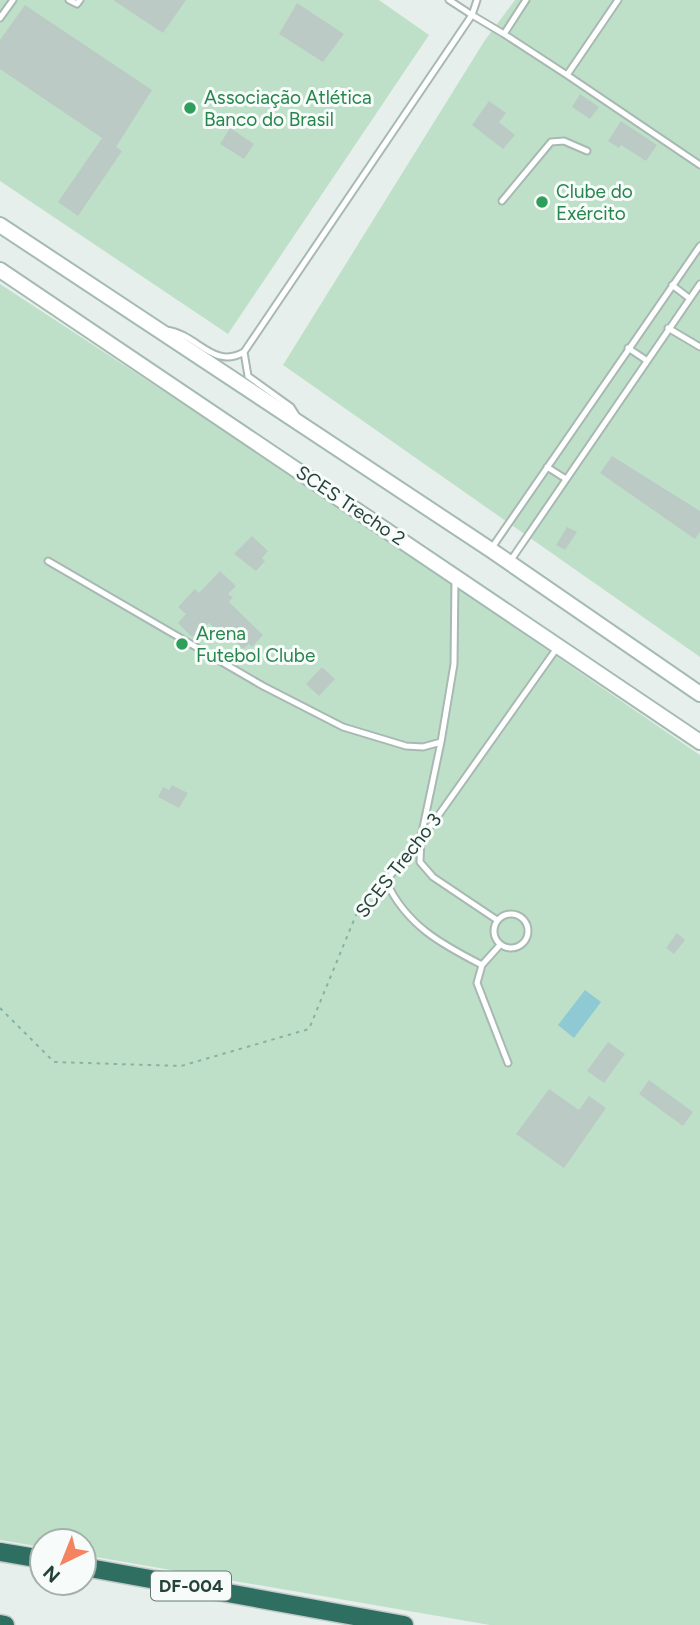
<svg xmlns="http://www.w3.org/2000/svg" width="700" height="1625" viewBox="0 0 700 1625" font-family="Figtree,sans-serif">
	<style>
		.green { fill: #bfe0c8 }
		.water { fill: #8ec9d4 }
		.building { fill: #bbcac4 }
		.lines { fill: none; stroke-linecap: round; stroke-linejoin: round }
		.lane-casing { stroke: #a8b8b2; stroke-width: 9 }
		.secondary-casing { stroke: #a4bbb3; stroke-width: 18 }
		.highway-casing { stroke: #c2cac8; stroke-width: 21 }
		.path { stroke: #86b3a5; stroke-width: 2; stroke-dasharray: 3.5 5; stroke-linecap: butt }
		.lane { stroke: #fff; stroke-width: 5 }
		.secondary { stroke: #fff; stroke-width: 14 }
		.highway { stroke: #2f6f62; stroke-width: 18 }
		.leisure-dot { fill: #2e9e5b; stroke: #f7fbf9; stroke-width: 2.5 }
		.labels { text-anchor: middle; stroke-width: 6; stroke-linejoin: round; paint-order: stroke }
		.shield { fill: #f7fbf9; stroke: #637a73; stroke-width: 2 }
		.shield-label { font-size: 18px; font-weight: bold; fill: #24423a }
		.leisure-label { font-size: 19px; fill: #27864d; stroke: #f7fbf9; text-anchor: start }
		.street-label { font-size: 19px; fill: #24423a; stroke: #f7fbf9 }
	</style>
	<rect width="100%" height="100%" fill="#e6efeb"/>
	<!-- green -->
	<path class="green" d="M0 0H379L429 35 228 334 0 181Z
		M515 0H700V657L283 365 485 40Z
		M0 284 292 475 700 755V1625H490L84 1555V1541H42V1547L0 1540Z"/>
	<!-- water -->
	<path class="water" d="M585 990 601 1002 574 1038 558 1025Z"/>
	<!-- building -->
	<path class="building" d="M113 0H186L163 33Z
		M297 3 344 34 323 62 279 34Z
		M25 5 152 90 116 147 122 151 78 216 58 202 102 138 0 69V40Z
		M580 94 599 107 590 119 572 107Z
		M489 101 506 113 499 122 515 135 503 149 472 125Z
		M621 121 657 145 646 161 621 145 619 148 608 141Z
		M230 128 254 144 244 159 220 144Z
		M612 456 700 511V532L695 539 600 473Z
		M567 527 577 532 565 550 556 545Z
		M252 536 268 551 262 558 265 561 256 571 234 554Z
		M220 571 236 586 228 594 233 597 229 602 263 635 252 647 249 644 243 649 225 632 222 635 209 623 192 637 178 623 186 614 178 607 195 589 199 593Z
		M322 667 335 679 319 696 306 684Z
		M172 785 188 793 179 808 158 797 163 787 169 790Z
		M677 933 685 940 674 954 666 948Z
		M608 1042 625 1054 604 1083 587 1071Z
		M649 1080 693 1112 683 1126 639 1094Z
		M549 1089 579 1110 589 1096 606 1108 564 1168 516 1134Z"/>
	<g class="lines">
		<!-- lane casing -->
		<g class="lane-casing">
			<path id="lane" d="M69 0 77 4 80 0
				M477 0 472 15 504 34 526 0
				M0 18 13 0
				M504 34 567 75 618 0
				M567 75 700 165
				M502 201 551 142 564 141 587 151
				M672 285 689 298
				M668 328 700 347
				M166 330C198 334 213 370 244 352L472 15 449 0
				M628 348 646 360
				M244 352 248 376 291 407 296 415
				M547 467 566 479
				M491 549 700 246
				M511 560 700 284
				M48 561 263 686 343 727 406 746 423 747 441 742 454 664 455 578
				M441 742 421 837 420 862 433 877 497 920
				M494 931a17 17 0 1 1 34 0a17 17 0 1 1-34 0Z
				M500 945 482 965 477 983 508 1063
				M482 965C441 944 406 925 386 881L433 823 557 648"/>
		</g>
		<!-- secondary casing -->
		<g class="secondary-casing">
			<path id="secondary" d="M0 225 491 550 700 694
				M0 270 700 742"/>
		</g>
		<!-- highway casing -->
		<g class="highway-casing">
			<path id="highway" d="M0 1552 42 1559
				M84 1567 404 1625
				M0 1624 5 1625"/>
		</g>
		<!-- path -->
		<path class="path" d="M0 1008 54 1062 181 1066 309 1029 356 915 380 888"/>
		<!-- lane -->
		<use href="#lane" class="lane"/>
		<!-- secondary -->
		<use href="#secondary" class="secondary"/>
		<!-- highway -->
		<use href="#highway" class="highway"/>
	</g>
	<!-- markers -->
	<g class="leisure-dot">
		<circle cx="190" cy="108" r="7"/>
		<circle cx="542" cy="202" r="7"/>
		<circle cx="182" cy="644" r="7"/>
	</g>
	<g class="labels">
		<!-- shield labels -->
		<rect class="shield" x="151" y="1571.5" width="80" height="29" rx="5"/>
		<g class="shield-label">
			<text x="191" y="1592">DF-004</text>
		</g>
		<!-- leisure labels -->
		<g class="leisure-label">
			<text x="204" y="104">Associação Atlética<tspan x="204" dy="22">Banco do Brasil</tspan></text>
			<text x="556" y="198">Clube do<tspan x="556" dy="22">Exército</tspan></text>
			<text x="196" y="640">Arena<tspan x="196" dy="22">Futebol Clube</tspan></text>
		</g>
		<!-- street labels -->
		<g class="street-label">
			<text transform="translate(351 505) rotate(34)" y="7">SCES Trecho 2</text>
			<text transform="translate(398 865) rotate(-52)" y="7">SCES Trecho 3</text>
		</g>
	</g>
	<!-- north arrow -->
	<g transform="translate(63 1562) rotate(223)"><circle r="33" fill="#f7fbf9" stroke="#a3b1ad" stroke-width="2"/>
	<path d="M0-5L12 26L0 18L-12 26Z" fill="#f4845f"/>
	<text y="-10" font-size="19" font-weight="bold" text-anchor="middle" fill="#24423a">N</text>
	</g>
</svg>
